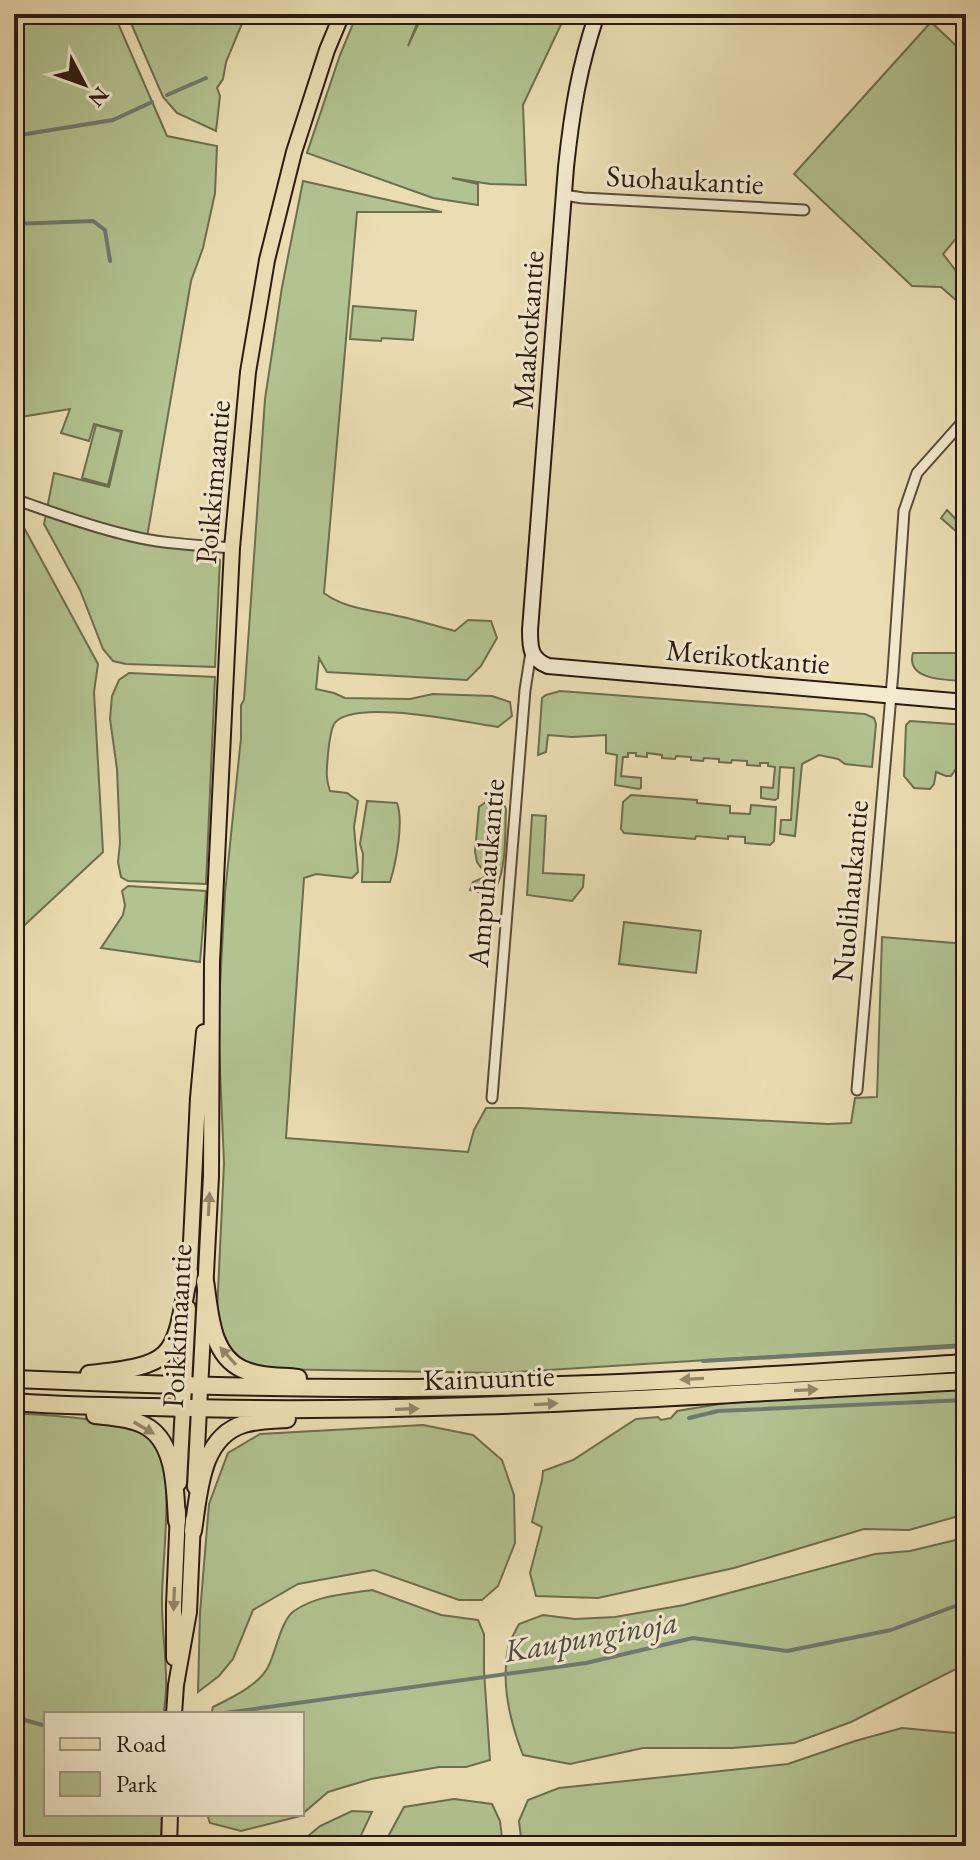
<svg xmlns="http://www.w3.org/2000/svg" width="980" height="1860" viewBox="0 0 980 1860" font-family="'EB Garamond',serif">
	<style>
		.green { fill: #b2c290; stroke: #6e6e50; stroke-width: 2 }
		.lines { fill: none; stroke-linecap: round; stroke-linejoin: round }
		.stream { stroke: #6e7a73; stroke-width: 4 }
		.street-casing { stroke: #5b4c3a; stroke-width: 13 }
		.secondary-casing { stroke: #2b1b11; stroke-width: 18 }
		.primary-casing { stroke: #2b1b11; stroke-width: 18 }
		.highway-casing { stroke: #2b1b11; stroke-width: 20 }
		.street { stroke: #f2e9ce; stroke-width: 9 }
		.secondary { stroke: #f2e9ce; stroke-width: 14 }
		.primary { stroke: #ebddb3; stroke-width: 14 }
		.highway { stroke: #ebddb3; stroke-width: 16 }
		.oneway { fill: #95866a }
		.labels { text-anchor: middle; stroke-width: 6; stroke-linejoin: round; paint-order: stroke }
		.street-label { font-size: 30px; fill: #2b1b11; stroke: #f2e9ce }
		.water-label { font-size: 32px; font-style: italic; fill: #4d4b42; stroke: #f2e9ce }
	</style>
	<rect width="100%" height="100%" fill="#ebddb3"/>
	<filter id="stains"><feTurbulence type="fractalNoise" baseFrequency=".0025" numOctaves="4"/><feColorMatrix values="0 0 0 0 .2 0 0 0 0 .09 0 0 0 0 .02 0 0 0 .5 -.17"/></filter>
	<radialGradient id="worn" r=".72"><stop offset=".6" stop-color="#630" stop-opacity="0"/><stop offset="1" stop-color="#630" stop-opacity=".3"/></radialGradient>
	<!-- green -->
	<path class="green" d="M14 14H114L167 136 217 146 215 193 203 248 191 281 146 543 206 551 215 554 220 560 215 667 126 664 113 661 103 649 80 590 44 524 54 473 109 487 122 431 94 424 89 441 61 433 70 409 14 418Z
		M127 14H246L226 62 223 79 217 88 220 96 216 131 177 113 163 97Z
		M357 14H421L408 46 423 14H566L523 105 526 185 490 184 452 178 478 184V205L433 198 307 153 340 55Z
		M931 22 966 55V227L943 254 966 284V309L941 287 912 286 794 174Z
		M303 181 442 212H357L324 593C345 609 372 610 398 616 417 620 436 626 455 631L468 620 491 621 497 638 481 666 467 680 327 672 319 658 316 689 334 693 345 698 410 699 433 694 492 696 510 702 512 716 498 727C469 723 351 697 334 724 330 732 329 745 328 754 327 767 325 778 330 791L347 793 358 801 354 827 358 872 352 878 316 874 304 878 286 1138 468 1152 474 1130 486 1108H521L828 1124 851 1123 855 1098 877 1097 882 937 966 944V1344L498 1373 264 1369C230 1362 224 1345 217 1313L224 1163 218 1024 225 893 241 738V705L244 700 265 399 282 287Z
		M353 306 416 311 413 340 382 338 381 341 350 339Z
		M96 425 121 432 108 485 82 478Z
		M14 508 24 512 22 524 98 664 94 692 103 852 14 935Z
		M947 510 966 530V540L941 518Z
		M913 653H966V681C948 680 905 681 913 653Z
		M129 673 215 677 206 884 128 881 121 877 118 862 120 843 117 769 110 719 112 696 119 680Z
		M560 691 865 714 874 718 876 724 872 767 845 764 838 759 819 755 802 764 795 836 780 834 781 820H791L794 768 780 767 778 798 775 800 761 798V787L773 788 775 767 768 766V763H760V766L747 765V761L732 760 731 763 719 762V759L704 758 703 761 691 760V757L676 756 675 759 662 758V755L647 753V757L636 756V753H628V757H623L621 776 641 778V788L639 789 615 785 617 755 606 753V735L572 737 548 735 546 752 538 755 542 698 546 695Z
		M910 721 966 725V774L962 767 958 766 951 776H946L936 772 934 784 930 789 914 788 904 776 906 725Z
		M631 795 697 800V803L730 806V813L750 814 751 805 776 807 774 841 770 845 745 843V837L728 836V839L696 836 695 839 624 833 621 829 623 802Z
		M367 801 397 803C404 822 396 863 390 882H362L363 854 360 844Z
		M487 801 503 803 506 809C505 830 507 876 493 891L479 892 470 890 473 882 483 878 485 873 477 862 475 852 479 807Z
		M532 815 546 816 543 873 584 875 583 887 572 901 527 895Z
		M128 886 206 891 200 962 101 948 123 915 125 905 122 891Z
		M624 922 701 931 696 973 619 964Z
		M966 1389V1514L909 1530 864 1529 734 1568 598 1598 536 1596 530 1573 542 1527 532 1522 542 1480 543 1471 573 1460 636 1419 658 1417 661 1420 671 1418 677 1411 732 1402Z
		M14 1413C49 1416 134 1417 156 1444 176 1468 161 1569 162 1603 162 1632 167 1661 166 1689 166 1698 164 1706 164 1714H46V1814H162L161 1846H14Z
		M423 1425 473 1435 502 1460 514 1495 515 1543 498 1586 482 1600H459L374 1570 298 1584 253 1610 233 1659 219 1676 198 1692 200 1613 209 1504 228 1453 260 1434Z
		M966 1536V1664L851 1722 794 1743 732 1748H643L570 1764 523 1755C510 1722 501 1684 508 1648 510 1640 515 1632 519 1624L543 1615 575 1619 615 1617 684 1605 875 1554 910 1551 960 1539Z
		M372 1590 441 1615 478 1620 484 1634V1671L490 1760 466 1767H439L371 1779 328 1792 300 1816 241 1831 210 1823 207 1814H302V1714H211L213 1707C231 1698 259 1685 268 1667 276 1652 281 1620 294 1611 317 1595 346 1594 372 1590Z
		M902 1728 966 1734V1846H857C841 1837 800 1843 782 1846H522L519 1821 528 1800 559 1788 788 1764 855 1741Z
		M454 1799 492 1804 500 1821 503 1846H383L404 1807Z
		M352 1811 372 1812 356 1846H296L320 1826Z"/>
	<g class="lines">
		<!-- stream -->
		<path class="stream" d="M167 95 206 78
			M14 136 113 120 152 102
			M14 224 93 221 105 230 110 261
			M703 1361 966 1346
			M689 1418 718 1411 966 1400
			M218 1714 586 1663 693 1638 787 1651 891 1630 966 1602
			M14 1717 46 1726"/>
		<!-- street casing -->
		<g class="street-casing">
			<path id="street" d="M564 195 583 198 804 210
				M14 499C51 512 88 526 127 535 161 544 197 545 232 548
				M857 1090 893 672 904 511 917 473 966 418
				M492 1098 525 690 531 652"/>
		</g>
		<!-- secondary casing -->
		<g class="secondary-casing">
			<path id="secondary" d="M597 14C579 67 572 111 566 167L530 630C530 647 530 659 548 666L966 702"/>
		</g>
		<!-- primary casing -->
		<g class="primary-casing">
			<path id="primary" d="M189 1283 198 1098 204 1032
				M179 1483 188 1308
				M195 1487 211 1176 212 962 232 548 248 372 267 260 294 152 327 50 342 14
				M174 1658V1605L178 1511
				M174 1714 176 1685 189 1612 193 1520
				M169 1846 170 1814"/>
		</g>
		<!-- highway casing -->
		<g class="highway-casing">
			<path id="highway" d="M205 1281C210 1311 210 1354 242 1369 259 1377 280 1376 298 1378
				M89 1374C179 1365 174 1356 189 1273
				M14 1379C172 1386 329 1390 487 1387 647 1384 807 1373 966 1363
				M14 1402C60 1406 107 1406 153 1407 425 1416 695 1395 966 1381
				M95 1415C112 1417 134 1418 149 1428 176 1446 175 1491 177 1521
				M193 1531C199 1494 200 1437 244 1424 257 1420 273 1420 287 1419"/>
		</g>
		<!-- street -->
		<use href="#street" class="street"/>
		<!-- secondary -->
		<use href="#secondary" class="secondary"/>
		<!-- primary -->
		<use href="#primary" class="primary"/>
		<!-- highway -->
		<use href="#highway" class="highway"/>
	</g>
	<!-- one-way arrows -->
	<defs><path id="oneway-solid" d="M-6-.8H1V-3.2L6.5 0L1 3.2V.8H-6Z" transform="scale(2)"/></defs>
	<g class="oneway">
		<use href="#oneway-solid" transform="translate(209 1204) rotate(-87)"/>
		<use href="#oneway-solid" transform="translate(228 1356) rotate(-132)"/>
		<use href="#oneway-solid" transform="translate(692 1379) rotate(177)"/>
		<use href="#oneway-solid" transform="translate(806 1390) rotate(-3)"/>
		<use href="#oneway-solid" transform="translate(546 1404) rotate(-3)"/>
		<use href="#oneway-solid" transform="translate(407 1409) rotate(-2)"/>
		<use href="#oneway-solid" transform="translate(144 1428) rotate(30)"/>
		<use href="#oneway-solid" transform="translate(174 1599) rotate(92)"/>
	</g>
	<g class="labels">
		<!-- street labels -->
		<g class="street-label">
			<text transform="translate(685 180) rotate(3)" y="10">Suohaukantie</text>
			<text transform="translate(528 330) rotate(-86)" y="10">Maakotkantie</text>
			<text transform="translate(213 482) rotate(-85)" y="10">Poikkimaantie</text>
			<text transform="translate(748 657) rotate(5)" y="10">Merikotkantie</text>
			<text transform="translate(486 873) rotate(-85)" y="10">Ampuhaukantie</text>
			<text transform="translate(850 891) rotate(-85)" y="10">Nuolihaukantie</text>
			<text transform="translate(177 1326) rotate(-87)" y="10">Poikkimaantie</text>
			<text transform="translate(489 1378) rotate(-2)" y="10">Kainuuntie</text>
		</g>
		<!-- water labels -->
		<g class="water-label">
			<text transform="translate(591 1636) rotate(-10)" y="11">Kaupunginoja</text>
		</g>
	</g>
	<!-- margin -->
	<rect width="980" height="1860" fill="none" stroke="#ebddb3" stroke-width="48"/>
	<rect x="16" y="16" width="948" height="1828" fill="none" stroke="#2b1b11" stroke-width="4"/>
	<rect x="24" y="24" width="932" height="1812" fill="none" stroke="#2b1b11" stroke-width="2"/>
	<!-- legend -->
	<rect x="44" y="1712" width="260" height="104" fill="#f2e9ce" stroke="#a29782" stroke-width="2"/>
	<rect x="60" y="1738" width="40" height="12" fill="#ebddb3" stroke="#a29782" stroke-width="2"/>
	<text x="116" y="1752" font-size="24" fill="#2b1b11">Road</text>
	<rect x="60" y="1772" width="40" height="24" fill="#b2c290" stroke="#a29782" stroke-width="2"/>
	<text x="116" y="1792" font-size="24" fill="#2b1b11">Park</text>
	<!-- north arrow -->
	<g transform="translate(84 84) rotate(131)" stroke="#f2e9ce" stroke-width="6" paint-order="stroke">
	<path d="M0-6L14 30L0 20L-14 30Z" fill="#2b1b11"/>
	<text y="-12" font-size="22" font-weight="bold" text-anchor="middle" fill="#2b1b11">N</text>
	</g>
	<rect width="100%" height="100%" filter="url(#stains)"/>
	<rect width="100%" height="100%" fill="url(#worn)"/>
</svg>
